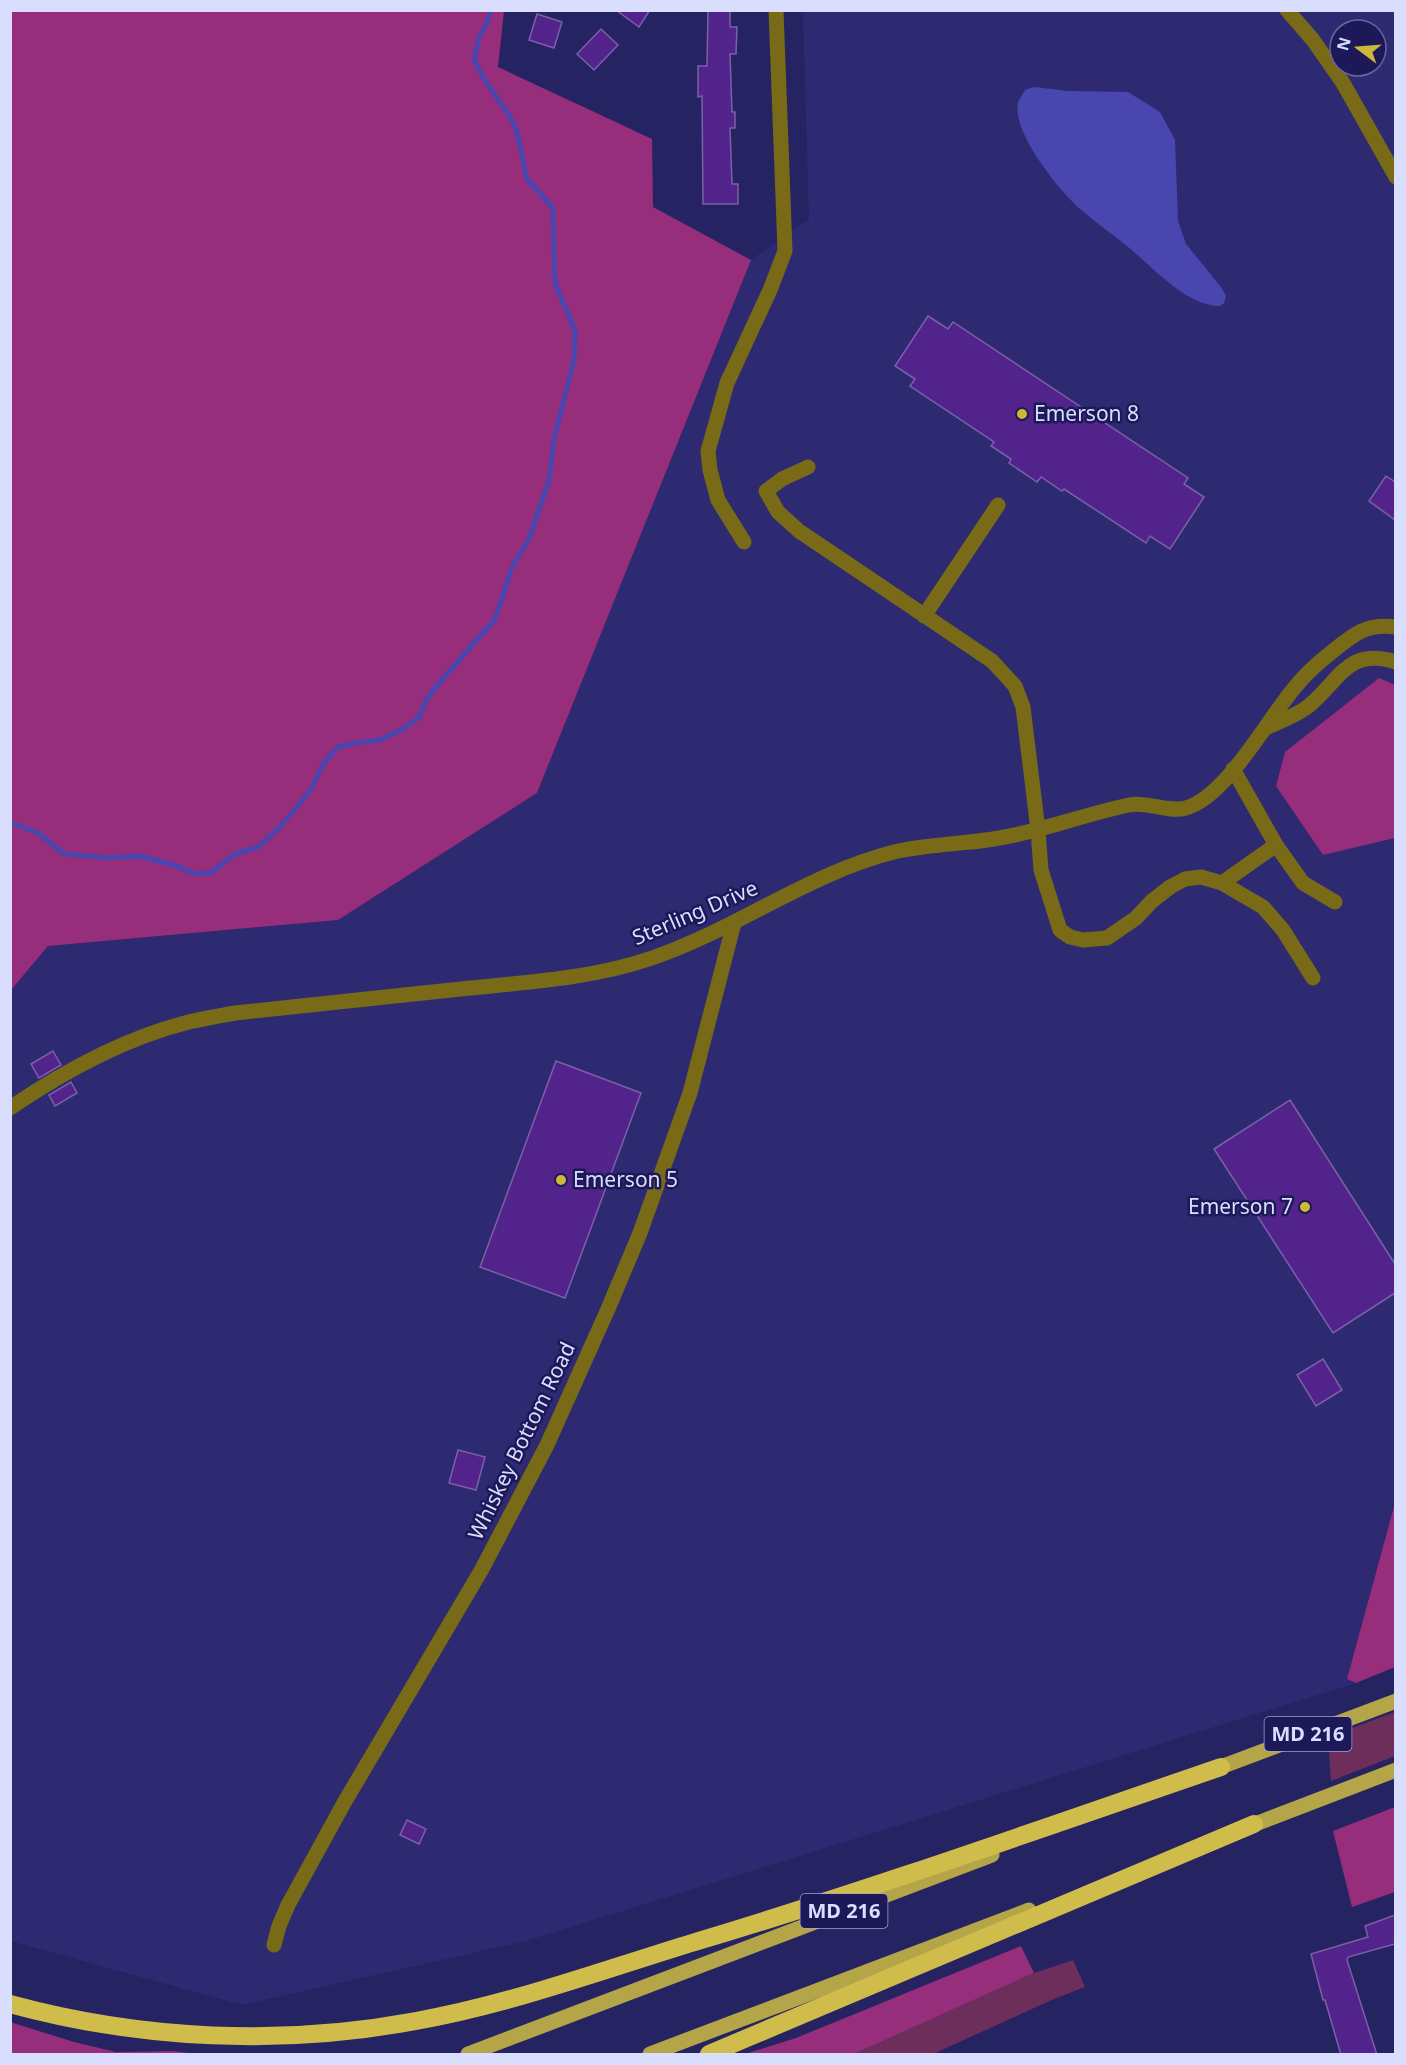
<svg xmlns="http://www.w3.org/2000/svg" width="1406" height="2065" viewBox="0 0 1406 2065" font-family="'Noto Sans',sans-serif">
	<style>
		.built { fill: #2d2a72; fill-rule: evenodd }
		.green { fill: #6e2e5c }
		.forest { fill: #962e7c }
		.water { fill: #4a46af }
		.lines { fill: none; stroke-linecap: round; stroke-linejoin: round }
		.stream { stroke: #4a46af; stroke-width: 5 }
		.building { fill: #53238c; stroke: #7a61a7; stroke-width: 1.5 }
		.minor { stroke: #786a16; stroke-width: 15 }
		.major { stroke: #b5a549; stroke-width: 15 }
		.highway { stroke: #cfbc4a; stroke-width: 18 }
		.poi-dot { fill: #ceb838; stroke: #1d1858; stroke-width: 2 }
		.labels { text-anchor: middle; stroke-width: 5; stroke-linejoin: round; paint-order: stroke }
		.shield { fill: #1d1858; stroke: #a1a3cc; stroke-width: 1.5 }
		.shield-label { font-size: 20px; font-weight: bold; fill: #dadefe }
		.poi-label { font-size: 21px; fill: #dadefe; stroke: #1d1858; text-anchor: start }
		.street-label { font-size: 21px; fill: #dadefe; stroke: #1d1858 }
	</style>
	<rect width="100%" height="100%" fill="#262363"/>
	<!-- built -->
	<path class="built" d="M803 11H1395V685L1378 679 1285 752 1276 786 1323 855 1395 838V1503L1347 1679 1356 1683 526 1941 242 2005 11 1941V990L48 946 338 920 537 793 751 260 809 219ZM1340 30H1376V66H1340Z"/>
	<!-- green -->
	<path class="green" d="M1395 1712V1756L1331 1781 1328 1737Z
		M1073 1960 1085 1987 1054 1999 933 2054H854L1034 1973Z"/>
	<!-- forest -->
	<path class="forest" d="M11 10 504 11 498 67 652 139 653 207 751 260 537 793 338 920 48 946 11 990Z
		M1379 678 1395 685V838L1323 855 1276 786 1285 752Z
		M1395 1503V1667L1356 1683 1347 1679Z
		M1395 1807V1892L1352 1907 1333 1831Z
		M1021 1946 1034 1973 854 2054H745L796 2038Z
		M10 2022 74 2042 116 2052 173 2051 197 2054H11Z"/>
	<!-- water -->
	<path class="water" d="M1034 87 1068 91 1128 92 1160 112 1175 140 1178 221 1186 244 1221 287 1226 296 1224 303 1220 306C1188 306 1156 271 1133 251 1115 236 1096 223 1079 208 1058 189 1012 132 1018 103 1019 99 1023 94 1025 90Z"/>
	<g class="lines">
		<!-- stream -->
		<path class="stream" d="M10 822 38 833 64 854 108 858 139 856 174 865 196 874 212 872 235 854 258 847 278 829 310 791 323 764 338 747 355 743 380 740 403 729 419 717 425 702 434 689 495 619 512 567 529 539 549 480 554 439 574 360 575 330 555 283 553 208 527 179 517 132 511 118 486 82 474 60 479 37 487 23 491 10"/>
	</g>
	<!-- building -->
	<path class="building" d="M616 10H650L639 27Z
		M708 10H730V27H737L736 54H730L732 112H735V128H730L732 184H738V204H703L702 96 698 97V66H707Z
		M537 14 562 22 554 48 529 40Z
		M601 29 618 45 594 70 577 54Z
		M928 316 948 329 953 322 1188 478 1184 484 1204 497 1170 549 1150 536 1146 543 1064 489 1062 491 1041 477 1037 482 1009 463 1011 459 991 446 994 442 910 386 915 379 895 366Z
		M1386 476 1395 482V520L1369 501Z
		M53 1051 61 1065 39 1078 31 1064Z
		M556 1061 641 1093 565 1298 480 1267Z
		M71 1082 77 1093 55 1106 49 1095Z
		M1290 1100 1395 1264V1293L1333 1333 1214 1149Z
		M1323 1359 1342 1390 1316 1406 1297 1375Z
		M458 1450 485 1457 476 1490 449 1483Z
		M407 1820 426 1829 419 1844 400 1835Z
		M1395 1915V1944L1348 1957 1347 1960 1377 2055H1341L1325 2000H1323L1311 1954 1368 1937 1365 1926Z"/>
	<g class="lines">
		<!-- minor -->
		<path class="minor" d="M1287 10 1313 40 1343 83 1396 177
			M808 467 782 479 766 491 778 512 799 531 992 661 1015 686 1023 707 1038 830 1041 870 1060 930 1070 937 1083 940 1107 938 1136 918 1152 901 1170 887 1185 879 1201 877 1222 883 1263 907 1283 930 1313 978
			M744 542 718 500 710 470 708 451 727 383 770 290 785 251 776 10
			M924 616 998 505
			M1266 728C1280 721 1299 715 1311 704 1341 678 1349 647 1396 662
			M1233 769 1276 845 1303 883 1335 902
			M1222 883 1276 845
			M10 1108C63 1072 123 1039 185 1023 201 1019 218 1016 235 1013 313 1005 392 996 470 988 531 982 594 978 652 958 737 929 810 872 898 851 932 844 966 844 999 838 1043 831 1085 814 1129 805 1147 801 1168 813 1186 808 1227 796 1268 718 1296 686 1307 672 1319 662 1333 651 1354 634 1367 623 1396 627
			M274 1945 279 1926 288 1905 344 1803 482 1569 547 1445 608 1309 640 1233 690 1093 734 923"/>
		<!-- major -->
		<path class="major" d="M1210 1771 1396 1701
			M1245 1828 1396 1770
			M468 2054 992 1855
			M650 2054 1029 1910"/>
		<!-- highway -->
		<path class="highway" d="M10 2004C142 2040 282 2046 416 2021 511 2004 603 1970 695 1942 872 1889 1046 1827 1221 1767
			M709 2054 1254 1824"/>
	</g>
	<!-- markers -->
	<g class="poi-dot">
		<circle cx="1022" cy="414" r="6"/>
		<circle cx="561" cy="1180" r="6"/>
		<circle cx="1305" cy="1207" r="6"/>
	</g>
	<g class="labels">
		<!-- shield labels -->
		<g class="shield">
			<rect x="1264.5" y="1717" width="87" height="34" rx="4.5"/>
			<rect x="800.5" y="1894" width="87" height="34" rx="4.5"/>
		</g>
		<g class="shield-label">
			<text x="1308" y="1741">MD 216</text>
			<text x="844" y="1918">MD 216</text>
		</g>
		<!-- poi labels -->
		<g class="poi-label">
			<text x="1034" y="421">Emerson 8</text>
			<text x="573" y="1187">Emerson 5</text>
			<text x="1293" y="1214" text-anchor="end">Emerson 7</text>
		</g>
		<!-- street labels -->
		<g class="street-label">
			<text transform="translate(695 913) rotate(-23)" y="7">Sterling Drive</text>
			<text transform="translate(522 1441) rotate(-64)" y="7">Whiskey Bottom Road</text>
		</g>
	</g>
	<!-- border -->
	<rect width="1406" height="2065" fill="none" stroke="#dadefe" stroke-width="24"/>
	<!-- north arrow -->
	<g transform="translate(1358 48) rotate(286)"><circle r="28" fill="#1d1858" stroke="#69679a" stroke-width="1.5"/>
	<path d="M0-4.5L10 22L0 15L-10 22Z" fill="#ceb838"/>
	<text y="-9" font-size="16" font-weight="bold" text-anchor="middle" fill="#dadefe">N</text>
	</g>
</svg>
